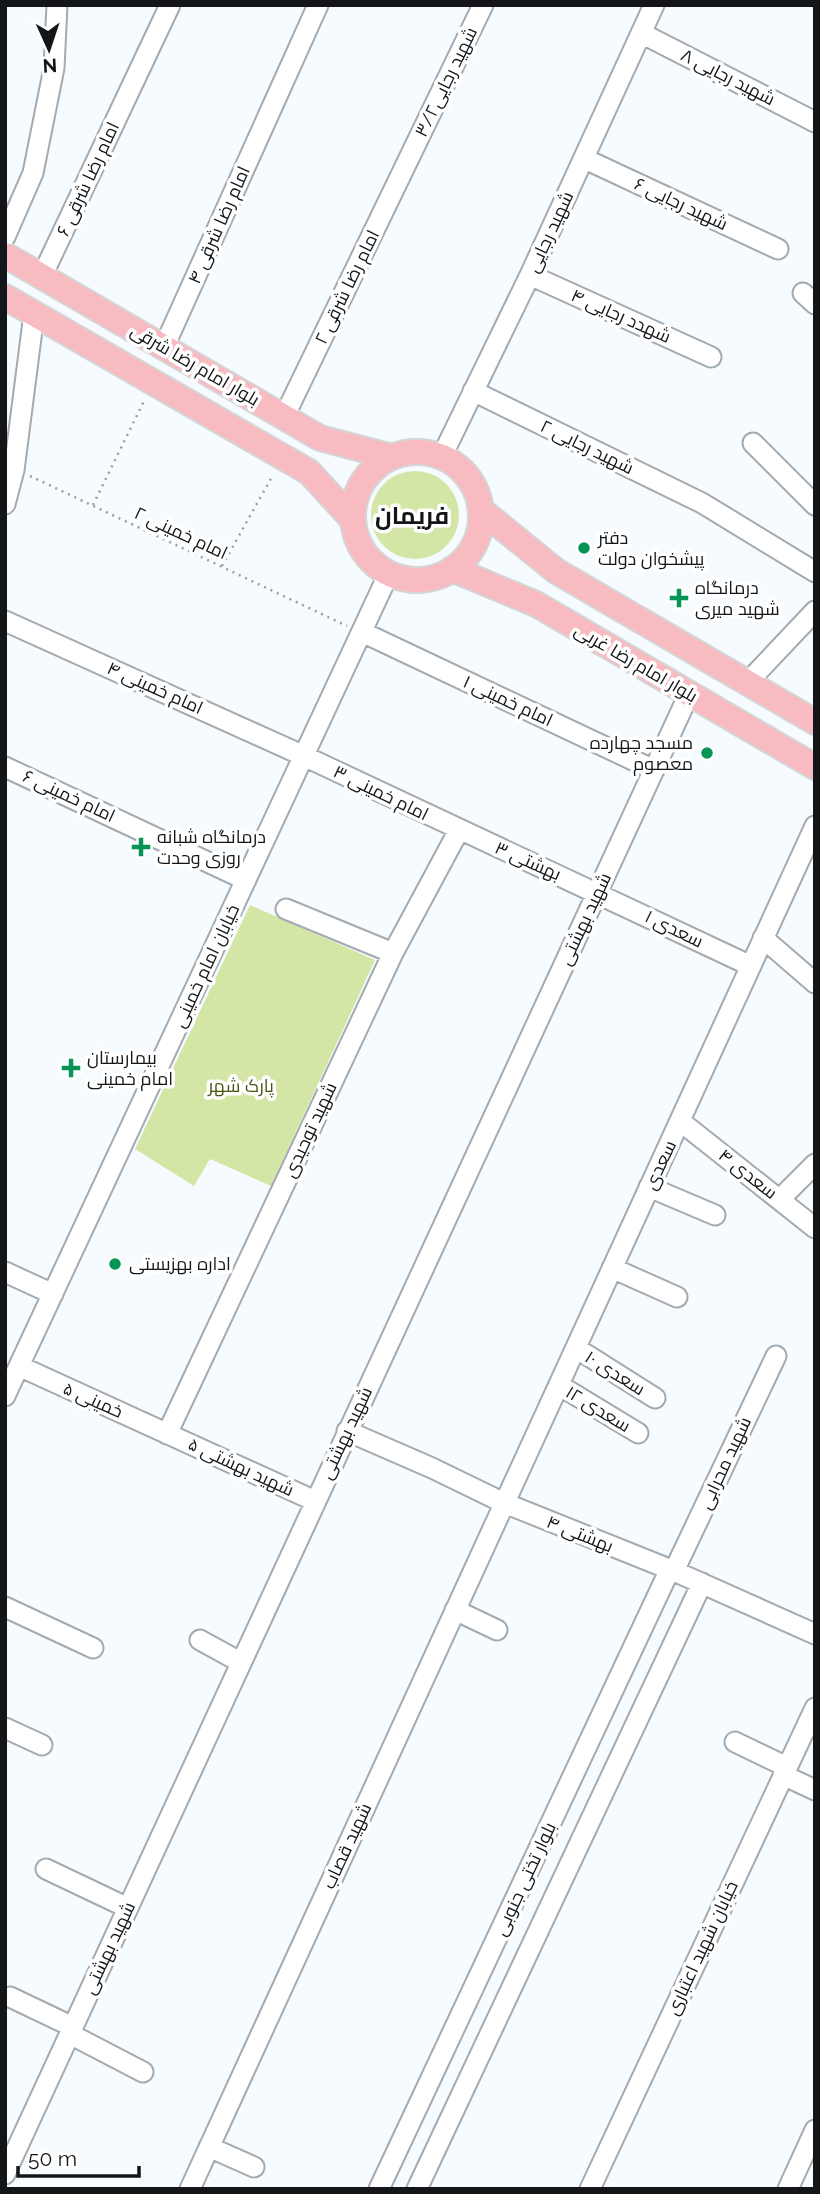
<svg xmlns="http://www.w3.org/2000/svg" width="820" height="2194" viewBox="0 0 820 2194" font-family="Raleway,Cairo,sans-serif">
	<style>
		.green { fill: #d3e6a5 }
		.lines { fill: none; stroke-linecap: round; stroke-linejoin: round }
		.minor-casing { stroke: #a3aab0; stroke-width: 23 }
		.major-casing { stroke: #d5d5d5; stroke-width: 28 }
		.path { stroke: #9b9fa2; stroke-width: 2.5; stroke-dasharray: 2 5; stroke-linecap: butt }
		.minor { stroke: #fff; stroke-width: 19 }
		.major { stroke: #f7bbc1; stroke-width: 24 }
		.poi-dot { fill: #069555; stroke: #fff; stroke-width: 2.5 }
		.labels { text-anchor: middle; stroke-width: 7; stroke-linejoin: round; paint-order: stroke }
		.street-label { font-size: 18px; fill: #131518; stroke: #fff }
		.poi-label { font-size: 18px; fill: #131518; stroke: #fff; text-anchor: start }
		.park-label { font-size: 18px; fill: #485811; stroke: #fff }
		.district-label { font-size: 24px; font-weight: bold; fill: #131518; stroke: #fff }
	</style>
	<rect width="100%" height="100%" fill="#f6fbff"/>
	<!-- green -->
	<path class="green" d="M371 515a44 44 0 1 1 88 0a44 44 0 1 1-88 0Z
		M250 905 375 960 271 1186 210 1159 194 1186 135 1149Z"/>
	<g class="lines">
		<!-- minor casing -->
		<g class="minor-casing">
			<path id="minor" d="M641 33 815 122
				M585 159 778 249
				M5 237 33 173 54 68 57 5
				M530 275 711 357
				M42 276 170 5
				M803 293 815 304
				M164 347 318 5
				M473 391 702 503 815 572
				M284 417 483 5
				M753 443 815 505
				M442 456 530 275 654 5
				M5 504 14 470 34 314
				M5 621 304 756 751 966
				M362 632 654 770
				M747 683 815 611
				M5 767 246 880
				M286 909 393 953
				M763 938 815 983
				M680 1121 815 1228
				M649 1187 715 1215
				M780 1199 815 1164
				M612 1268 677 1297
				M5 1272 53 1294
				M576 1348 655 1398
				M19 1366 315 1501
				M559 1385 638 1433
				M5 1396 389 573
				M347 1431 432 1468 502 1502 674 1571 815 1634
				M167 1434 393 953 459 830
				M674 1571 776 1356
				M5 1607 93 1648
				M455 1610 497 1630
				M200 1640 240 1662
				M5 1728 42 1745
				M735 1742 787 1767
				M783 1775 815 1790
				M46 1869 128 1908
				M10 1997 73 2027
				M70 2034 143 2072
				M209 2147 254 2167
				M5 2174 689 694
				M190 2189 815 826
				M379 2189 670 1569
				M417 2189 702 1583
				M590 2189 815 1708
				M788 2189 815 2130"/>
		</g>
		<!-- major casing -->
		<g class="major-casing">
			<path id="major" d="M5 255 320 438 392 457
				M5 297 309 472 353 520
				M353 516a64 64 0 1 1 128 0a64 64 0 1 1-128 0Z
				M481 510 556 571 815 722
				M452 569 536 604 815 767"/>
		</g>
		<!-- path -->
		<path class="path" d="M30 476 347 626
			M93 505 144 401
			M222 566 273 475"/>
		<!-- minor -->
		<use href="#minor" class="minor"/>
		<!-- major -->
		<use href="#major" class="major"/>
	</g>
	<!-- markers -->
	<g class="poi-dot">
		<circle cx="584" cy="548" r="7"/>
		<path d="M675.5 587.5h7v7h7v7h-7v7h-7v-7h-7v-7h7z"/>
		<circle cx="707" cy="753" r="7"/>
		<path d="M137.5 836.5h7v7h7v7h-7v7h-7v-7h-7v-7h7z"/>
		<path d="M67.5 1057.5h7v7h7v7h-7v7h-7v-7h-7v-7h7z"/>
		<circle cx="115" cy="1264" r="7"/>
	</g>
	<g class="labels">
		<!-- street labels -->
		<g class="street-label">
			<text transform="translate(728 77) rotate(27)" y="6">شهید رجایی ۸</text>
			<text transform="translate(446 82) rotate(-64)" y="6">شهید رجایی۳/۲</text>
			<text transform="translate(88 179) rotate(-65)" y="6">امام رضا شرقی ۶</text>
			<text transform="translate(681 204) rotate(25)" y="6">شهید رجایی ۶</text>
			<text transform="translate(219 225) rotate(-66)" y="6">امام رضا شرقی ۴</text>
			<text transform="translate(550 232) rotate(-65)" y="6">شهید رجایی</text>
			<text transform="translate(347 287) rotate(-64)" y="6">امام رضا شرقی ۲</text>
			<text transform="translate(621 316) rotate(24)" y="6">شهدد رجایی ۴</text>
			<text transform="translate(195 365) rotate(30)" y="6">بلوار امام رضا شرقی</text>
			<text transform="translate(587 447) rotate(26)" y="6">شهید رجایی ۲</text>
			<text transform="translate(181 533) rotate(25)" y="6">امام خمینی ۲</text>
			<text transform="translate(636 663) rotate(30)" y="6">بلوار امام رضا غربی</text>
			<text transform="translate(155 688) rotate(24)" y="6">امام خمینی ۴</text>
			<text transform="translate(508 701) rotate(25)" y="6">امام خمینی ۱</text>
			<text transform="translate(381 793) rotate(26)" y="6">امام خمینی ۳</text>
			<text transform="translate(69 796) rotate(25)" y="6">امام خمینی ۶</text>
			<text transform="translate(528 861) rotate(24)" y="6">بهشتی ۳</text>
			<text transform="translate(585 919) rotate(-65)" y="6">شهید بهشتی</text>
			<text transform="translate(674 929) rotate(26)" y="6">سعدی ۱</text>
			<text transform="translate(206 966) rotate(-65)" y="6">خیابان امام خمینی</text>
			<text transform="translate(310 1130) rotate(-65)" y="6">شهید توحیدی</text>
			<text transform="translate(660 1165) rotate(-65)" y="6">سعدی</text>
			<text transform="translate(748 1174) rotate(38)" y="6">سعدی ۴</text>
			<text transform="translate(615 1373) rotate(32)" y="6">سعدی ۱۰</text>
			<text transform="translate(93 1400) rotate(24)" y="6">خمینی ۵</text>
			<text transform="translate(598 1409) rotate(31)" y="6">سعدی ۱۲</text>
			<text transform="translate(346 1433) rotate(-65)" y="6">شهید بهشتی</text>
			<text transform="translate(725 1463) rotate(-65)" y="6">شهید محرابی</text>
			<text transform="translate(241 1467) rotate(25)" y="6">شهید بهشتی ۵</text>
			<text transform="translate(580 1534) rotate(22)" y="6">بهشتی ۴</text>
			<text transform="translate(347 1846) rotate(-65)" y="6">شهید قصاب</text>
			<text transform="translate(525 1879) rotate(-65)" y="6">بلوار تختی جنوبی</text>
			<text transform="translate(109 1948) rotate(-65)" y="6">شهید بهشتی</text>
			<text transform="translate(702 1948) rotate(-65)" y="6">خیابان شهید اعتباری</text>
		</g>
		<!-- poi labels -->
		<g class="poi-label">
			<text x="598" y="544">دفتر<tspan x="598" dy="21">پیشخوان دولت</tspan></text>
			<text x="695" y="594">درمانگاه<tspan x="695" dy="21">شهید میری</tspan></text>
			<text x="693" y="749" text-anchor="end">مسجد چهارده<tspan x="693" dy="21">معصوم</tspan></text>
			<text x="157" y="843">درمانگاه شبانه<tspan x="157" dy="21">روزی وحدت</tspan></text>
			<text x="87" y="1064">بیمارستان<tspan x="87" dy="21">امام خمینی</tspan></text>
			<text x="129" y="1270">اداره بهزیستی</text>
		</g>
		<!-- park labels -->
		<g class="park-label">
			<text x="241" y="1092">پارک شهر</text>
		</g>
		<!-- district labels -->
		<g class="district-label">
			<text x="412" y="524">فریمان</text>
		</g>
	</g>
	<!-- border -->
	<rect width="820" height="2194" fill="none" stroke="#131518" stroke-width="14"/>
	<!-- north arrow -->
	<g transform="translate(49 49) rotate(177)" stroke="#ffffff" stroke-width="5" paint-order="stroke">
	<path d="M0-5L12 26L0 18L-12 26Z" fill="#131518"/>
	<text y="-10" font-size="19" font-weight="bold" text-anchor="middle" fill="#131518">N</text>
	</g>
	<!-- scale -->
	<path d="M18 2166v10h121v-10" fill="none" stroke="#131518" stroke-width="3.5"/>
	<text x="28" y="2166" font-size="21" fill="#131518" stroke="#ffffff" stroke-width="5" paint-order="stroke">50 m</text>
</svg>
